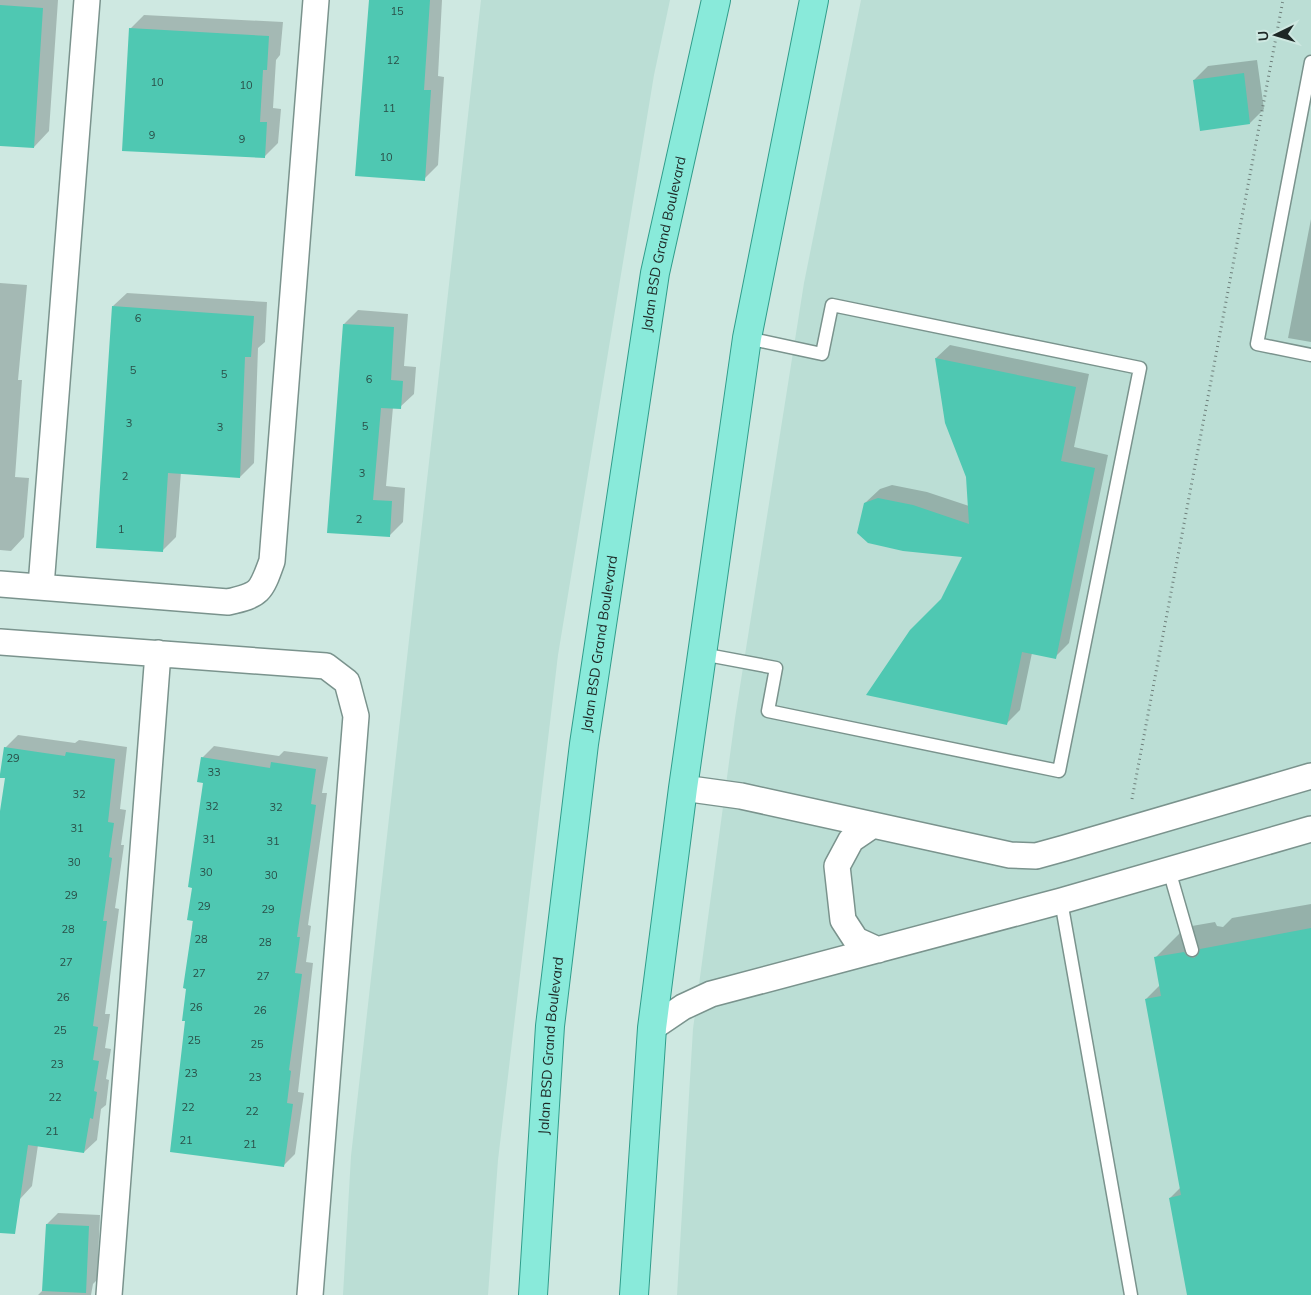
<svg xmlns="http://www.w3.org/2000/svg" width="1311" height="1295" viewBox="0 0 1311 1295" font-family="Mulish,sans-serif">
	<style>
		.built { fill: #bbded5 }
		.shadow { fill: #0003 }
		.building { fill: #4fc8b2 }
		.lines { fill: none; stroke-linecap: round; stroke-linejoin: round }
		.service-casing { stroke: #7a938d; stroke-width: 15 }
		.minor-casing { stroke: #7a938d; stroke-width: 28 }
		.primary-casing { stroke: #309d8b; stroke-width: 30 }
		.path { stroke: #6f807c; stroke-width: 3; stroke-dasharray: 1 4; stroke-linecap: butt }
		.service { stroke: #fff; stroke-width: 12 }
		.minor { stroke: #fff; stroke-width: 25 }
		.primary { stroke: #89eada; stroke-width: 28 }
		.labels { text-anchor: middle; stroke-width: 5; stroke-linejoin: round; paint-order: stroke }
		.number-label { font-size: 11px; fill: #2a4f48 }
		.street-label { font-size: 14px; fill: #1d2725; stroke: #cee8e1 }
	</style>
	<rect width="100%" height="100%" fill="#cee8e1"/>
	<!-- built -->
	<path class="built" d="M481 0H670L654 75 558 655 498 1160 488 1295H343L351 1156Z
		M861 0H1311V1295H677L693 1029 735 718 804 283Z"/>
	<!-- shadow -->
	<path class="shadow" d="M0 0H58L49 131 34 147 0 145Z
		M370 0H442L438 76 444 77 438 165 424 179Z
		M144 15 283 22 280 55 276 60 273 108 281 109 278 143 264 157 130 29Z
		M1257 60 1264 109 1250 123 1194 80 1208 66Z
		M1311 219V342L1288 338Z
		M0 283 27 285 18 380H22L15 477 29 478 24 537 11 551 0 550Z
		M127 293 267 302 265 342 258 348 254 463 240 477 181 472 176 537 162 551 113 306Z
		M358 310 408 314 404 366 416 367 414 394 400 407H393L386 486 405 488 403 522 389 536 328 532 344 324Z
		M950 345 1089 374 1074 447 1108 455 1069 643 1055 657 1032 653 1020 710 1007 723 942 599 964 556 865 503 880 489 892 485 927 492 969 506 967 477 936 358Z
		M18 735 75 743 79 740 127 747 120 809 126 810 121 845H124L115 908 119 909 105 1014H110L105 1048 111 1049 106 1079 109 1080 106 1105 101 1109 97 1140 84 1152 38 1145 32 1186 20 1199 0 1196V846L6 777 5 748Z
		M214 746 279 756 284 751 328 757 322 793H327L308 925 311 926 306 962 313 963 298 1092 304 1093 295 1154 284 1165 187 1020V987L205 782 202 758Z
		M1311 904V1295H1188L1170 1198 1181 1187 1146 999 1160 985 1155 958 1186 927 1215 922 1217 926 1223 927 1232 918Z
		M58 1213 100 1215 97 1280 93 1284 91 1295H38L43 1290 47 1224Z"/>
	<!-- building -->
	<path class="building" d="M369 0H430L424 90H431L425 181 355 176Z
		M0 5 43 8 34 148 0 146Z
		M129 28 269 36 267 70H263L260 122H267L265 158 122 151Z
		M1244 73 1250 124 1200 131 1193 80Z
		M112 306 254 316 251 357H245L240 478 168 473 163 552 96 548Z
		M343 324 394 327 391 380 403 381 401 409 381 408 373 500 392 501 390 537 327 533Z
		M935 358 1076 387 1061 461 1095 468 1056 659 1022 652 1007 725 866 695 910 630 941 599 962 557 903 551 868 543 857 533 864 503 878 498 913 505 969 524 966 477 945 423Z
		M4 747 65 756 66 752 115 759 108 822 114 823 109 857 112 858 103 921H107L93 1026 98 1027 93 1060 99 1061 94 1091 97 1092 93 1119 90 1118 84 1153 28 1145 15 1234 0 1233V811L5 778H0V774Z
		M201 757 270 768 271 762 316 769 311 804 316 805 297 937H300L295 973 302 974 289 1070 291 1071 287 1103 293 1104 284 1167 170 1152 185 1021H182L186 989 183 988 193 921 187 920 192 888 188 887 203 783 197 782Z
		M1311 928V1295H1187L1169 1198 1181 1195 1145 999 1161 996 1154 957 1184 952 1187 956 1194 958 1198 955 1200 949Z
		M46 1224 89 1226 86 1293 42 1291Z"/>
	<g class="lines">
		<!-- service casing -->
		<g class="service-casing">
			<path id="service" d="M1311 62 1257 344 1311 355
				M702 654 776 668 768 711 1059 771 1140 368 832 305 822 354 747 338
				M1169 870 1192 950
				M1061 901 1131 1295"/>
		</g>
		<!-- minor casing -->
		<g class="minor-casing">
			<path id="minor" d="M0 584 228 602C260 595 261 592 272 561L316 0
				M41 586 87 0
				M0 642 326 666 347 682 356 716 310 1295
				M683 788 741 796 1010 855 1036 856 1065 848 1311 776
				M873 825 851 840 837 866 843 920 856 940 878 950
				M652 1028 683 1007 711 994 1061 901 1311 829
				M109 1295 158 653"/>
		</g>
		<!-- primary casing -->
		<g class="primary-casing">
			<g id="primary">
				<path id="s1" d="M533 1295 550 1026 584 744 655 273 716 0"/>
				<path d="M634 1295 652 1028 683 788 747 338 814 0"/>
			</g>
		</g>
		<!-- path -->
		<path class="path" d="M1132 799 1283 0"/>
		<!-- service -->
		<use href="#service" class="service"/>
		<!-- minor -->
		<use href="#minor" class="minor"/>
		<!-- primary -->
		<use href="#primary" class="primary"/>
	</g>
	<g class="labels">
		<!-- number labels -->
		<g class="number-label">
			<text x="397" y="15">15</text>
			<text x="393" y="64">12</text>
			<text x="157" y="86">10</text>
			<text x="246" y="89">10</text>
			<text x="389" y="112">11</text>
			<text x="152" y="139">9</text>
			<text x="242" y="143">9</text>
			<text x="386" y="161">10</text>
			<text x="138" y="322">6</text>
			<text x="133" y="374">5</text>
			<text x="224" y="378">5</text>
			<text x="369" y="383">6</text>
			<text x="129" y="427">3</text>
			<text x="365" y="430">5</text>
			<text x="220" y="431">3</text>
			<text x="362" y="477">3</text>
			<text x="125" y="480">2</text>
			<text x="359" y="523">2</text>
			<text x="121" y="533">1</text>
			<text x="13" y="762">29</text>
			<text x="214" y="776">33</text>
			<text x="79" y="798">32</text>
			<text x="212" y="810">32</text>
			<text x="276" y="811">32</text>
			<text x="77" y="832">31</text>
			<text x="209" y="843">31</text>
			<text x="273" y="845">31</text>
			<text x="74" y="866">30</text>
			<text x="206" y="876">30</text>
			<text x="271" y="879">30</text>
			<text x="71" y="899">29</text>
			<text x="204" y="910">29</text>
			<text x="268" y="913">29</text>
			<text x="68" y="933">28</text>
			<text x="201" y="943">28</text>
			<text x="265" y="946">28</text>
			<text x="66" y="966">27</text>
			<text x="199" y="977">27</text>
			<text x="263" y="980">27</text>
			<text x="63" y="1001">26</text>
			<text x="196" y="1011">26</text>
			<text x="260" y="1014">26</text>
			<text x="60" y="1034">25</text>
			<text x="194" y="1044">25</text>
			<text x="257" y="1048">25</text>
			<text x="57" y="1068">23</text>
			<text x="191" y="1077">23</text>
			<text x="255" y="1081">23</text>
			<text x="55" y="1101">22</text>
			<text x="188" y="1111">22</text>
			<text x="252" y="1115">22</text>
			<text x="52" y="1135">21</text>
			<text x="186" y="1144">21</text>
			<text x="250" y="1148">21</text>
		</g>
		<!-- street labels -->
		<g class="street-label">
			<text dy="5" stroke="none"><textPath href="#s1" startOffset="1060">Jalan BSD Grand Boulevard</textPath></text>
			<text dy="5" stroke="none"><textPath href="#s1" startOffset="655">Jalan BSD Grand Boulevard</textPath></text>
			<text dy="5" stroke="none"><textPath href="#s1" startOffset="250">Jalan BSD Grand Boulevard</textPath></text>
		</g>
	</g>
	<!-- north arrow -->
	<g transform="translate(1276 35) rotate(265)" stroke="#cee8e1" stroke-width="4" paint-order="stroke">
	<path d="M0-4L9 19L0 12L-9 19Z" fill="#1d2725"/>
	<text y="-8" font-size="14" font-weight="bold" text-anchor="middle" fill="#1d2725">U</text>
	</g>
</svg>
